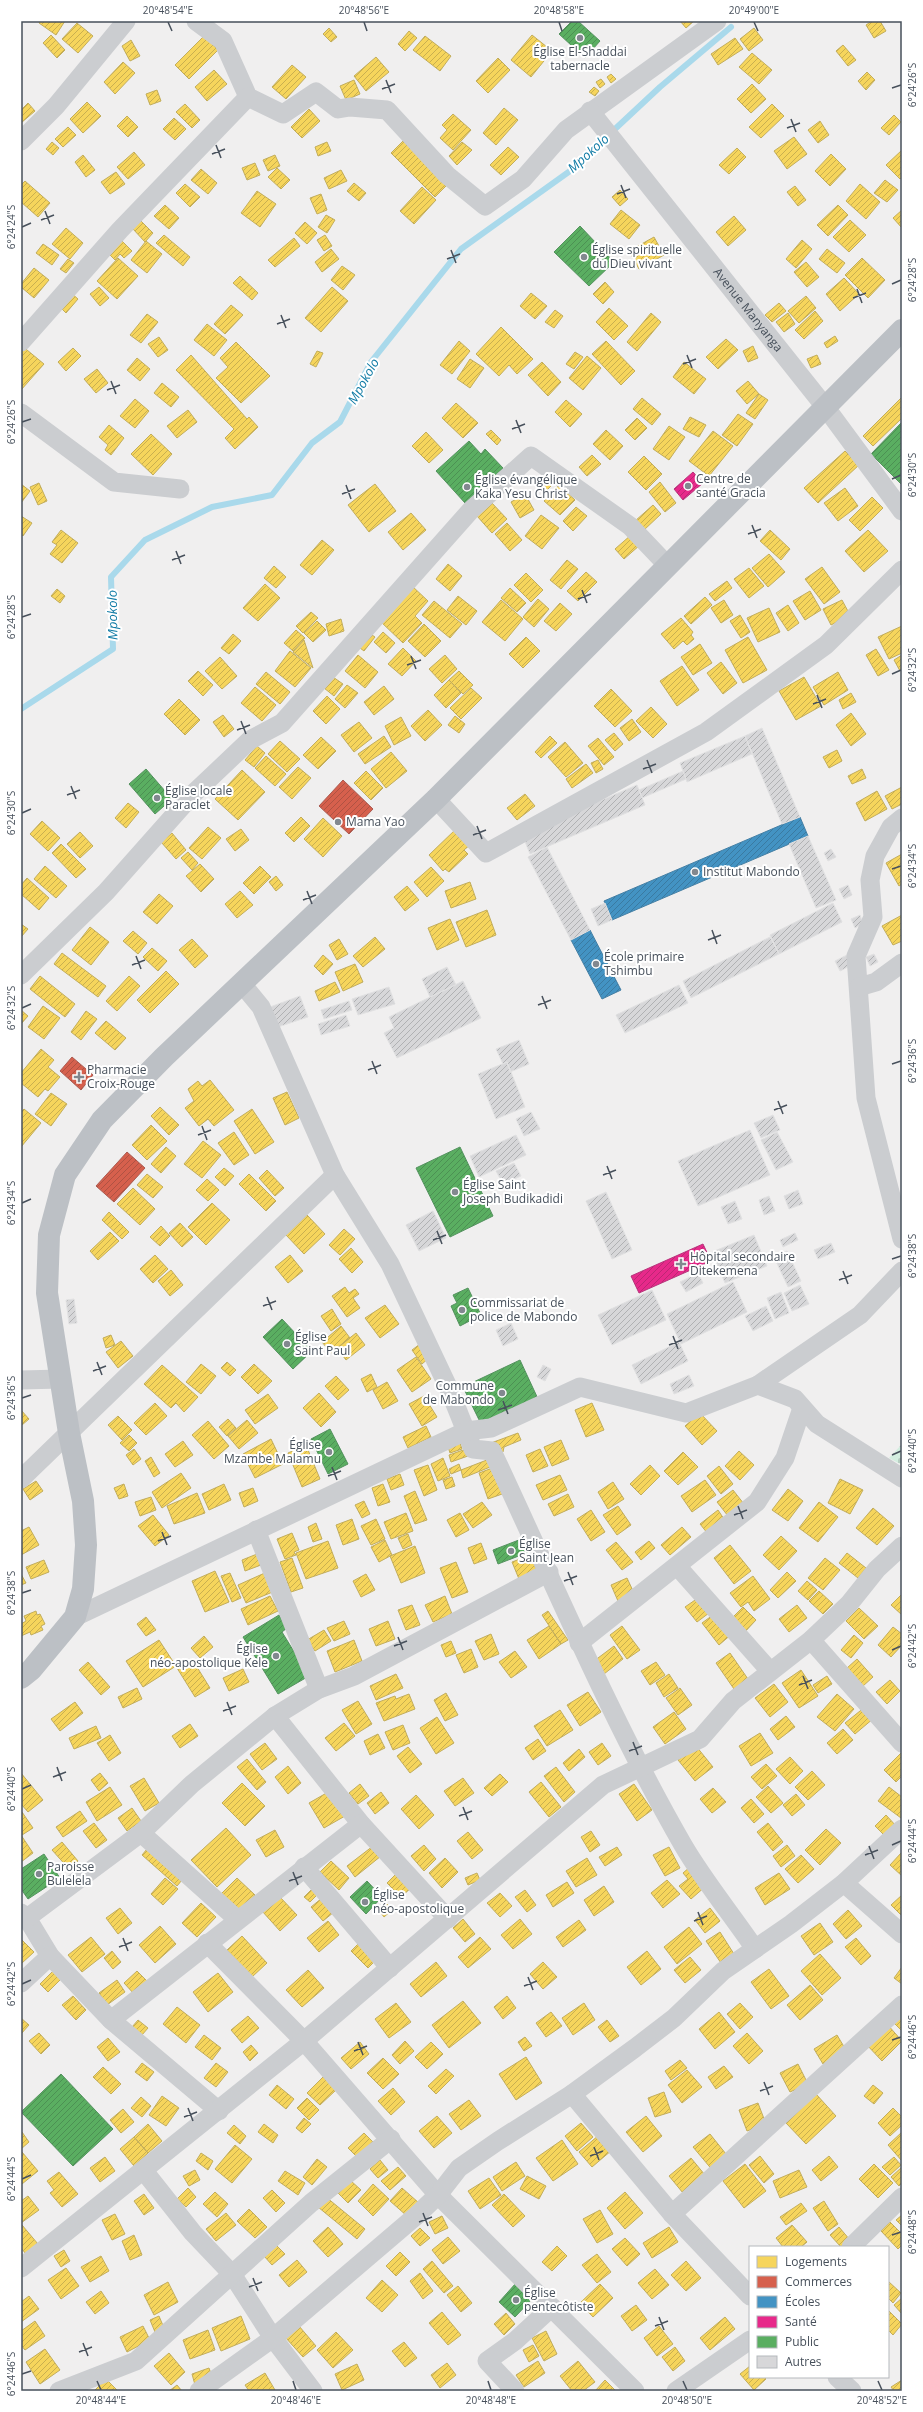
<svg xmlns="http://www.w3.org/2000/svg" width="923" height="2412" viewBox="0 0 923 2412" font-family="'Open Sans',sans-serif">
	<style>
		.cemetery { fill: url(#cemetery-stones) }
		.homes { fill: url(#homes-hatch); stroke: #c2ad5c }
		.shops { fill: url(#shops-hatch); stroke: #ab5b51 }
		.schools { fill: url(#schools-hatch); stroke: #447fa4 }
		.health { fill: url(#health-hatch); stroke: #b7357c }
		.public { fill: url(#public-hatch); stroke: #54925f }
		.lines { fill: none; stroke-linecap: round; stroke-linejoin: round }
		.stream { stroke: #a9d9eb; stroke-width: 6 }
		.building { fill: url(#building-hatch); stroke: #e1e1e2 }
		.street { stroke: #cbcdd0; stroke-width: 19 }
		.highway { stroke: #bcc0c5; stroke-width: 22 }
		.ticks { fill: none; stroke: #47505b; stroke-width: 1.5 }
		.poi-dot { fill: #82888f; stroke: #fff; stroke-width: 1.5 }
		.labels { text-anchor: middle; stroke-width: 4; stroke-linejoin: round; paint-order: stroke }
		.poi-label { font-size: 12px; fill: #47505b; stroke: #fff; text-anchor: start }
		.street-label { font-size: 12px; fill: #47505b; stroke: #fff }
		.water-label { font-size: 13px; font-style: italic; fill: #107ba5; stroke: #fff }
		.neatline { fill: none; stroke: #47505b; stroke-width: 1.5 }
		.ticks-label { font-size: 10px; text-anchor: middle; fill: #47505b }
	</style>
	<defs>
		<pattern id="cemetery-stones" width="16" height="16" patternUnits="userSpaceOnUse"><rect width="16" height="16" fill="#d4eee0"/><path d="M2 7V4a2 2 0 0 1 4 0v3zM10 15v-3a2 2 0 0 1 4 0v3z" fill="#b7cec2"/></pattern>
		<pattern id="homes-hatch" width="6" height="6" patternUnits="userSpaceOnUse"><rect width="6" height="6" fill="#f6d55c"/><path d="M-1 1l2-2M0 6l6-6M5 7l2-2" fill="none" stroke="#c9af4f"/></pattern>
		<pattern id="shops-hatch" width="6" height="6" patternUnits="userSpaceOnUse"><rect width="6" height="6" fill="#d6604d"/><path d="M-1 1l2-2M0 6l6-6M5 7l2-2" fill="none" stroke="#af5243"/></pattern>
		<pattern id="schools-hatch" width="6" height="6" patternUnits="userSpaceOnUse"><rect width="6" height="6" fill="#4393c3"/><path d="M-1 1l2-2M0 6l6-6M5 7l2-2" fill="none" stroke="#3a7aa1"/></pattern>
		<pattern id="health-hatch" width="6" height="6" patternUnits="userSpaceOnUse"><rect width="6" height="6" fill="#e7298a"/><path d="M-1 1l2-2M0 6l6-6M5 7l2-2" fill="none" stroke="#bd2674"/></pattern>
		<pattern id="public-hatch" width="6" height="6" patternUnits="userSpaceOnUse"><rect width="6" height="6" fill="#5aae61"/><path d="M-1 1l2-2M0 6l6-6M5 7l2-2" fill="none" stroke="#4c9053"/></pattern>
		<pattern id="building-hatch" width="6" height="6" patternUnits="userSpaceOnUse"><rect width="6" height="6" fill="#d7d7d9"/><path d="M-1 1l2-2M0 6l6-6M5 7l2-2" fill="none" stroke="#b0b1b3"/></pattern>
	</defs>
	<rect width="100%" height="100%" fill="#f0efef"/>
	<!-- cemetery -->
	<path class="cemetery" d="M902 1444V1465L889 1458Z"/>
	<!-- homes -->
	<path class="homes" d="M40 21H65L56 35 39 23Z
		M680 21H694L686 28Z
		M872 21H880L886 31 874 38 866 25Z
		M77 23 93 36 78 53 62 39Z
		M329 28 337 37 331 42 323 34Z
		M754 28 763 40 749 51 740 39Z
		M409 31 417 38 405 51 398 44Z
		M51 35 65 50 57 58 43 43Z
		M532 35 552 51 531 77 511 60Z
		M204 36 218 50 189 79 175 65Z
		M425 36 451 56 440 71 413 50Z
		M735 38 743 49 718 65 711 54Z
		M131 40 140 56 130 61 122 46Z
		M843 45 856 60 848 66 836 51Z
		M752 53 772 70 759 84 739 67Z
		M376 57 389 72 366 91 354 76Z
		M498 58 510 70 488 93 476 81Z
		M123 62 135 73 115 94 104 82Z
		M292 65 306 77 286 99 272 87Z
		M214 70 227 84 207 101 195 87Z
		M867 72 875 80 866 90 858 81Z
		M611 74 616 79 611 83 607 77Z
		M601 79 605 84 600 88 596 82Z
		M354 80 360 94 346 100 340 86Z
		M752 84 766 99 751 113 737 99Z
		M594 87 599 91 595 96 589 92Z
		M157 90 161 101 150 105 146 94Z
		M87 102 101 116 83 133 70 119Z
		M28 103 35 111 21 123V110Z
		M185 104 200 120 192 128 176 112Z
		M772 104 784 116 761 138 749 127Z
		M504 108 518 120 496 145 483 133Z
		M309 109 320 121 302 138 291 127Z
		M453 114 471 130 453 150 440 138 447 130 442 125Z
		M894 115 901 122 889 135 881 128Z
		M127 116 138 127 128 137 117 126Z
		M174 118 186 129 175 140 163 129Z
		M820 121 829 135 818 143 808 130Z
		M68 127 76 135 63 147 55 139Z
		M794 137 807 154 787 169 774 151Z
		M403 141 448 184 435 197 391 153Z
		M52 142 59 148 53 155 46 149Z
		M327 142 331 151 318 156 315 147Z
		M462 142 472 150 457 165 449 156Z
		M508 147 519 157 501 175 490 165Z
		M737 148 746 157 729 174 719 165Z
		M902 150V177L900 179 886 165Z
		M134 152 145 165 128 179 117 167Z
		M831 154 846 169 830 186 815 171Z
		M83 155 95 170 86 177 75 162Z
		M275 155 280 166 268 171 263 160Z
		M255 163 260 175 247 180 242 168Z
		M277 168 290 180 281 189 268 177Z
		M201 169 217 183 208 194 191 180Z
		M341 170 347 181 329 189 324 178Z
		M116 172 125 184 110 194 101 182Z
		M885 180 898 190 887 202 874 193Z
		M25 181 50 203 38 217 21 202V185Z
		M354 183 366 193 359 201 347 191Z
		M185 184 200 197 190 207 176 193Z
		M860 184 880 202 866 219 846 201Z
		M795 186 806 200 798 206 787 192Z
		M422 187 436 200 414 224 400 211Z
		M620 190 628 199 620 206 612 197Z
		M257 191 276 204 260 227 241 213Z
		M321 194 327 210 317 214 310 198Z
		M165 205 179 218 169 229 154 216Z
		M838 205 848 215 828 236 817 225Z
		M621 210 640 225 629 239 610 224Z
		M902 210V228L893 218Z
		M326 215 335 220 327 233 318 227Z
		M734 216 746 230 728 246 716 232Z
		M850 220 866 235 849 252 833 237Z
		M141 221 153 233 145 242 133 229Z
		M305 222 317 233 307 244 295 233Z
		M66 228 83 243 70 259 52 244Z
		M164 235 190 257 183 266 156 243Z
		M325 235 332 246 324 251 317 240Z
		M654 237 664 255 639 269 629 251Z
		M294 238 300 246 275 267 268 260Z
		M121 240 132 251 124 258 120 254 115 260 108 253Z
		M802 240 812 249 796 268 786 259Z
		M146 241 162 254 147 273 131 260Z
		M43 244 59 255 52 265 36 253Z
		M331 249 339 259 322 272 315 262Z
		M827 249 845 263 837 273 819 259Z
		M118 258 138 276 117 299 97 281Z
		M862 258 885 280 868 298 845 275Z
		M68 259 74 263 66 273 60 269Z
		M806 262 819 277 807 287 794 272Z
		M342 266 355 275 343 290 331 280Z
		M34 268 49 280 34 298 21 287V284Z
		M240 276 258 293 252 300 233 283Z
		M844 278 859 294 840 311 826 294Z
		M605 282 614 292 603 304 593 294Z
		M99 287 109 298 100 306 90 294Z
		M332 287 348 301 321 332 305 318Z
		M70 292 78 299 66 313 58 305Z
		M531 293 547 306 535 319 520 306Z
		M806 296 816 308 799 323 788 311Z
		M779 303 786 311 772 322 765 315Z
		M231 305 243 315 225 334 214 324Z
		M609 308 628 326 614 340 596 322Z
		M555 310 563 316 554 328 545 322Z
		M815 311 823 321 804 339 795 330Z
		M651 313 661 322 637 351 627 342Z
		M788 313 795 324 784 332 776 322Z
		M147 314 158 322 141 343 130 335Z
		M207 324 227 340 214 356 194 340Z
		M501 327 533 359 517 374 509 365 499 376 476 354Z
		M835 336 838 341 827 348 824 343Z
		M159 337 168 350 158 357 148 344Z
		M726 339 738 350 718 369 706 357Z
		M459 341 470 351 452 374 440 365Z
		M606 341 635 371 621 385 592 354Z
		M236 342 270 376 241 403 216 378 228 367 220 358Z
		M21 345 44 364 21 390Z
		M753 346 758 358 748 362 743 351Z
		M73 348 81 356 66 371 58 362Z
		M317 351 323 353 316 367 310 364Z
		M575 352 583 357 574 369 566 364Z
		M191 355 247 419 249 417 258 427 235 449 225 438 234 429 176 370Z
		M817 355 821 364 811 368 807 359Z
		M587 356 601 368 583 390 569 378Z
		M137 358 150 369 140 381 127 370Z
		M470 359 484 368 470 388 457 379Z
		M542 362 561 382 548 396 528 375Z
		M684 362 706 379 694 394 673 377Z
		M97 369 108 383 96 393 84 379Z
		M748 381 759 394 747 404 736 391Z
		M162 383 179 397 171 407 154 393Z
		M759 394 768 400 755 419 746 413Z
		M902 397V418L873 446 863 436Z
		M642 398 661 414 652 425 633 409Z
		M135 399 149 411 135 428 120 416Z
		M566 400 582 414 570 427 555 412Z
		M456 403 478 423 463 438 442 418Z
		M188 410 197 422 177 438 167 426Z
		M738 414 753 424 737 446 722 435Z
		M690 417 706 425 699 437 683 429Z
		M637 418 647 428 635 440 625 430Z
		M109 425 124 438 111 455 105 450 108 445 99 437Z
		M669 426 685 437 669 460 653 449Z
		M491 430 501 440 497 445 486 434Z
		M606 430 623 446 610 460 593 444Z
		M713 431 733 446 709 476 689 461Z
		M426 432 443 450 429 463 412 446Z
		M151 434 172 454 153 475 131 454Z
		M845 451 859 465 818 503 804 488Z
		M592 455 601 464 587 476 579 467Z
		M644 456 662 474 646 490 628 472Z
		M547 475 554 483 544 493 536 484Z
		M660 482 676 503 665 512 649 492Z
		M39 483 47 501 38 505 30 487Z
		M21 484 30 491 21 503Z
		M375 484 396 511 369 532 348 505Z
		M559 485 575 500 560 515 544 501Z
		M845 488 858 506 838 521 824 503Z
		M525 494 534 510 520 518 511 502Z
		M872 497 883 508 860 531 849 520Z
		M491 502 507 519 492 533 477 516Z
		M653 505 661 514 644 530 635 521Z
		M576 507 587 516 573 531 563 521Z
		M411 513 426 530 403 550 388 532Z
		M541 515 559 528 542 549 525 536Z
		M21 516 32 523 23 536 21 534Z
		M507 523 522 540 510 551 495 534Z
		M61 530 78 543 62 563 50 554 57 545 52 542Z
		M770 530 790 549 781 560 760 541Z
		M868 530 888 551 864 572 845 551Z
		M631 535 640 545 624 559 615 549Z
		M322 540 334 550 312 575 300 565Z
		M769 554 785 572 768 587 752 568Z
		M567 560 578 569 561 589 550 580Z
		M448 564 462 576 450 591 436 579Z
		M274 566 286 577 276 588 264 578Z
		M822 567 840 592 824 604 805 579Z
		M749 568 764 586 749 598 734 579Z
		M586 572 597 582 578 601 567 591Z
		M526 573 543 590 531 602 514 585Z
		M727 581 732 588 715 601 709 594Z
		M265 584 280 598 258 621 243 608Z
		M411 585 428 601 415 616 422 623 403 643 380 621Z
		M510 588 526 603 517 612 501 598Z
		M57 589 65 596 60 603 51 596Z
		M810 591 821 610 805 620 793 601Z
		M458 596 477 611 466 625 447 610Z
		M705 597 712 605 691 624 684 616Z
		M538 599 549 609 534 627 523 617Z
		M501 600 523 619 505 641 482 622Z
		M724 600 733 615 721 623 711 608Z
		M842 600 850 615 831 625 823 609Z
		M434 601 462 624 450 638 422 615Z
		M560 603 572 614 556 631 544 621Z
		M788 605 799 623 788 631 776 613Z
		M769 608 780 632 758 642 747 618Z
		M311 612 318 618 303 633 296 626Z
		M740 615 750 632 741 638 730 621Z
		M681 618 693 632 691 635 694 639 687 645 683 641 674 649 661 634Z
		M341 619 344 631 329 636 326 624Z
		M317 621 326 630 313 642 304 633Z
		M424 624 441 641 425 657 408 641Z
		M902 626V653L889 659 878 637Z
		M296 630 305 638 293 651 284 643Z
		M366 631 375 637 364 651 356 645Z
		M383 632 395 643 386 653 374 642Z
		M233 634 241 641 229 654 221 648Z
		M526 637 540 651 523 668 509 654Z
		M748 637 767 670 743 683 725 650Z
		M304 640 313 668 293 652Z
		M700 644 712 663 693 675 681 657Z
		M403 648 416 661 402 676 388 664Z
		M876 649 889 670 878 676 866 655Z
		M290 651 311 668 295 687 275 671Z
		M358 655 378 672 365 688 345 671Z
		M445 655 457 669 442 683 429 669Z
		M902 655V670L900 671 894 660Z
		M220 657 237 676 222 689 205 671Z
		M721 662 737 683 723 694 707 673Z
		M682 666 699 690 677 706 660 681Z
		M198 671 213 685 203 696 188 681Z
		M459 671 473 685 463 694 449 680Z
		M266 672 290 692 280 704 256 684Z
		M838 672 848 690 824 705 813 687Z
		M333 677 343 684 334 696 324 688Z
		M804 677 821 706 796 720 779 691Z
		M449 680 461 693 446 708 434 695Z
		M347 685 358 693 345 708 335 699Z
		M384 686 394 699 374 715 364 702Z
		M255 687 276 705 262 721 241 703Z
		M471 688 482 698 461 719 450 708Z
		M611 689 632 711 615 727 594 706Z
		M851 693 856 702 843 709 839 700Z
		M327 696 340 709 326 724 313 711Z
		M179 699 200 720 185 735 164 714Z
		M651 707 667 724 653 738 636 721Z
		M428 710 442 725 425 741 411 726Z
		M851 713 866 734 851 746 836 725Z
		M223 715 234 729 224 737 213 722Z
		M455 716 465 724 459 733 448 725Z
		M401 717 411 736 394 745 385 726Z
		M632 719 641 732 629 741 620 728Z
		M359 722 372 738 354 752 341 735Z
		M614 733 623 744 615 751 605 740Z
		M384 736 391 747 365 764 358 754Z
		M550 736 557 743 541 758 535 752Z
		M321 737 336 751 318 769 303 755Z
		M598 738 614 757 604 765 588 746Z
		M280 741 300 759 287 772 268 754Z
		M565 742 583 763 566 777 548 757Z
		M257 746 265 753 254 767 245 760Z
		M837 750 842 761 829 768 823 757Z
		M391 752 407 771 386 788 371 769Z
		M266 756 286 774 275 786 255 768Z
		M598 760 603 769 596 773 591 763Z
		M586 764 593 773 572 788 566 779Z
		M298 767 311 778 292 799 279 787Z
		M862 769 866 778 852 784 848 776Z
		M242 770 265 792 238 820 215 799Z
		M366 771 383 788 371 800 354 783Z
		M902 787V804L892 809 885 796Z
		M877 791 887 809 865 821 856 803Z
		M525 794 535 806 517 820 507 808Z
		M128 803 139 812 126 828 115 818Z
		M301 817 310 826 294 842 285 833Z
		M323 818 342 836 323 857 304 839Z
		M42 821 60 838 48 851 30 834Z
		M208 827 221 838 202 859 189 848Z
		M241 829 249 840 235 851 226 839Z
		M456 829 471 844 464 850 468 854 449 872 445 869 443 871 429 855Z
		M80 832 93 846 80 858 67 844Z
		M172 833 186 850 176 859 161 842Z
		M61 844 86 869 76 878 52 853Z
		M188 852 198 863 192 870 181 858Z
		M902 854V884L899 886 886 863Z
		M200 864 214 879 201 892 186 876Z
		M45 866 67 886 56 898 34 879Z
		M260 866 271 877 254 894 243 883Z
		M431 867 444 881 427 897 414 882Z
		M276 876 283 885 276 891 269 882Z
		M27 878 49 898 39 910 21 894V885Z
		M470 882 476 899 451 908 445 891Z
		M407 886 419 900 405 911 394 897Z
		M240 891 253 905 237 918 225 904Z
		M159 894 173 906 157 924 143 912Z
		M487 910 496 935 466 947 456 922Z
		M902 915V941L893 945 882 926Z
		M450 919 459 940 437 950 428 928Z
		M21 924 28 929 21 937Z
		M90 927 109 942 91 965 72 950Z
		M133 931 147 943 138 954 123 941Z
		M375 937 385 949 363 967 353 956Z
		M192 939 208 956 195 968 179 950Z
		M339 939 348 954 337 960 329 945Z
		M152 948 167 961 158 971 143 957Z
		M62 953 106 986 98 997 54 964Z
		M323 955 333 964 323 975 314 966Z
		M355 964 363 982 343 991 335 972Z
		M166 971 179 984 150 1013 137 1000Z
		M40 976 75 1004 65 1017 30 989Z
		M129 976 140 986 117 1011 106 1001Z
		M335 982 340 992 319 1001 315 991Z
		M43 1006 60 1018 44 1039 28 1027Z
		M21 1010 28 1016 21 1024Z
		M86 1011 97 1019 81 1040 71 1032Z
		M106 1021 126 1038 115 1050 95 1033Z
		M41 1049 54 1060 48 1067 60 1077 48 1091 45 1089 38 1097 21 1083V1073Z
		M210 1080 234 1110 214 1126 208 1119 199 1126 185 1108 194 1101 188 1089 198 1081 202 1086Z
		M287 1092 299 1118 285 1125 273 1098Z
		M51 1093 67 1104 51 1126 35 1114Z
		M160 1107 179 1125 169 1135 151 1116Z
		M24 1109 41 1123 21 1147V1112Z
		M252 1109 274 1142 255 1154 234 1121Z
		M151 1125 167 1141 147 1160 132 1145Z
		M234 1132 249 1155 234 1165 218 1143Z
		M203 1141 221 1155 202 1178 184 1164Z
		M166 1147 176 1156 161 1173 151 1164Z
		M224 1168 234 1176 225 1186 215 1177Z
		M267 1170 284 1188 275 1196 259 1178Z
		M147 1174 163 1187 153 1198 137 1185Z
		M249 1174 276 1201 266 1211 239 1184Z
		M207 1179 219 1190 208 1201 196 1190Z
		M133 1188 155 1209 140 1225 117 1204Z
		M212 1203 230 1220 206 1245 188 1227Z
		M109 1212 129 1232 122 1239 102 1220Z
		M307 1215 325 1234 304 1254 286 1235Z
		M180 1223 193 1237 182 1247 169 1233Z
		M161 1226 170 1236 160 1246 150 1237Z
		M344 1229 355 1239 340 1255 329 1245Z
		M110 1232 119 1241 98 1260 90 1251Z
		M351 1248 363 1262 352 1273 339 1259Z
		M155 1255 168 1269 153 1283 140 1269Z
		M290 1255 303 1271 288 1283 275 1267Z
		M171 1270 183 1285 170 1296 158 1281Z
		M345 1287 349 1293 355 1289 359 1294 353 1298 360 1308 347 1317 332 1296Z
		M385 1305 399 1324 380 1338 365 1318Z
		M332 1309 341 1324 331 1331 321 1316Z
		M341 1326 350 1338 331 1353 322 1342Z
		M356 1333 365 1345 346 1360 337 1348Z
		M111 1335 115 1345 106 1348 103 1338Z
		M121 1341 133 1356 118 1368 106 1352Z
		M420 1344 430 1357 422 1364 412 1350Z
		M416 1357 431 1379 412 1392 397 1370Z
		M227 1362 236 1370 230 1376 221 1368Z
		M201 1364 216 1376 201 1394 186 1382Z
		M254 1364 272 1381 258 1394 241 1377Z
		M162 1365 198 1397 184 1412 176 1403 171 1408 144 1384Z
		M371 1374 377 1387 367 1392 361 1379Z
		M336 1376 349 1390 338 1400 325 1386Z
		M387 1382 398 1401 383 1409 373 1390Z
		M319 1393 336 1412 321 1427 303 1408Z
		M268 1394 278 1408 255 1424 245 1410Z
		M424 1396 437 1417 422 1426 409 1404Z
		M155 1403 167 1416 146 1435 134 1423Z
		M592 1403 604 1430 586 1437 575 1410Z
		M21 1410 29 1419 22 1425 21 1424Z
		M700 1413 717 1431 702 1445 685 1426Z
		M118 1416 132 1430 122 1440 108 1425Z
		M228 1419 236 1428 227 1436 219 1427Z
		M247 1420 258 1433 239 1449 228 1436Z
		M208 1421 229 1446 214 1459 192 1435Z
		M426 1426 431 1437 408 1448 403 1437Z
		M518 1433 521 1440 504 1447 503 1452 496 1455 491 1443Z
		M129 1435 137 1443 129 1451 120 1443Z
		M271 1439 283 1464 255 1478 243 1454Z
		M561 1440 569 1459 552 1466 544 1447Z
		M183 1441 193 1455 175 1467 165 1454Z
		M460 1443 462 1449 450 1453 448 1447Z
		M306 1445 320 1479 302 1487 288 1453Z
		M134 1449 141 1459 133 1465 126 1455Z
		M466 1449 468 1456 451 1462 449 1455Z
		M540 1449 548 1466 533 1472 526 1455Z
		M739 1451 754 1465 740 1480 725 1466Z
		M683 1452 698 1467 678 1485 664 1471Z
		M151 1457 160 1473 154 1477 145 1461Z
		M443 1458 450 1476 438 1481 431 1464Z
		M492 1458 495 1465 463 1478 461 1470Z
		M459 1464 461 1470 451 1474 449 1469Z
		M428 1465 437 1490 424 1496 414 1470Z
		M650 1465 660 1476 641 1495 630 1484Z
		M719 1466 733 1484 721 1494 707 1476Z
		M495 1467 505 1493 488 1499 479 1473Z
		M181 1473 191 1488 162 1508 152 1492Z
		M400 1474 404 1485 391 1490 387 1479Z
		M560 1475 567 1490 543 1500 536 1485Z
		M452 1477 455 1486 446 1489 443 1480Z
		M840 1479 863 1490 850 1514 828 1503Z
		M705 1480 716 1495 692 1512 681 1496Z
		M36 1481 43 1491 30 1500 23 1489Z
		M613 1482 624 1499 608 1509 598 1492Z
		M124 1484 128 1496 119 1499 114 1488Z
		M224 1484 231 1500 209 1510 202 1494Z
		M383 1484 390 1502 378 1506 372 1488Z
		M253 1488 258 1501 244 1507 239 1493Z
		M788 1489 803 1501 788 1521 772 1510Z
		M733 1490 744 1504 728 1516 717 1502Z
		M415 1491 427 1520 415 1524 404 1496Z
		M197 1493 205 1513 174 1524 167 1506Z
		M568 1494 574 1507 554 1516 548 1504Z
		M151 1497 156 1510 140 1516 135 1502Z
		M364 1501 370 1514 362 1518 355 1505Z
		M482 1502 492 1515 473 1528 463 1514Z
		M819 1502 838 1517 818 1542 799 1528Z
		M618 1506 631 1525 617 1535 603 1515Z
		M873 1508 894 1526 877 1545 856 1528Z
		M591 1510 605 1532 591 1541 577 1519Z
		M718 1510 726 1522 708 1534 700 1524Z
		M406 1513 413 1531 391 1539 384 1522Z
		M460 1513 469 1530 456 1537 447 1520Z
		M153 1515 169 1535 155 1546 138 1526Z
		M352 1519 359 1539 343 1545 336 1525Z
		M376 1519 385 1539 371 1545 361 1526Z
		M316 1523 322 1539 313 1542 308 1527Z
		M29 1527 39 1545 21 1555V1531Z
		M682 1527 691 1537 670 1555 661 1545Z
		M292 1533 299 1550 294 1552 296 1555 285 1559 277 1539Z
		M408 1534 412 1545 403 1549 398 1538Z
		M781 1536 797 1551 779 1570 763 1555Z
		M385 1540 392 1555 379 1562 371 1547Z
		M328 1541 338 1568 306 1579 296 1553Z
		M649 1541 655 1548 641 1560 635 1552Z
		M616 1542 633 1562 622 1570 606 1550Z
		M481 1543 487 1559 474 1564 468 1548Z
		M730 1545 751 1571 734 1584 714 1558Z
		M415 1546 425 1573 401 1583 390 1556Z
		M847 1553 866 1568 858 1578 839 1563Z
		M257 1554 261 1565 245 1571 242 1560Z
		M531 1555 537 1572 519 1579 512 1562Z
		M292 1558 303 1588 291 1592 280 1562Z
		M825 1558 840 1570 823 1590 808 1578Z
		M44 1560 49 1572 31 1579 26 1567Z
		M456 1562 468 1592 452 1598 440 1568Z
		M215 1571 229 1602 205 1612 192 1581Z
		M267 1572 275 1591 246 1603 238 1585Z
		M787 1572 796 1581 778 1598 770 1590Z
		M230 1573 241 1598 232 1602 221 1576Z
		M21 1574 26 1583 21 1585Z
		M366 1574 375 1590 361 1597 353 1581Z
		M753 1576 770 1599 754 1611 748 1602 741 1607 730 1593Z
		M627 1578 634 1593 618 1601 611 1585Z
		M807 1581 817 1590 808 1600 798 1591Z
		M819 1591 833 1604 823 1614 809 1601Z
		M902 1594V1615L891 1605Z
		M270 1596 278 1611 248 1625 241 1609Z
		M445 1596 452 1614 433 1622 425 1605Z
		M698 1598 709 1613 697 1622 685 1607Z
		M412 1605 420 1625 406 1630 398 1610Z
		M797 1605 807 1618 789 1632 779 1619Z
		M743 1607 756 1620 743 1634 729 1621Z
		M859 1608 878 1626 864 1639 846 1621Z
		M36 1611 37 1615 40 1614 45 1624 41 1626 43 1630 31 1635 30 1632 21 1636V1624L26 1621 24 1616Z
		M548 1611 568 1640 561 1644 542 1615Z
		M717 1612 733 1633 719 1645 702 1623Z
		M146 1617 156 1630 146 1636 137 1624Z
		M344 1621 350 1634 334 1641 327 1628Z
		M388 1621 395 1639 376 1646 369 1629Z
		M549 1626 561 1644 539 1659 527 1640Z
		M622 1626 640 1650 627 1659 610 1635Z
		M893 1627 902 1634V1645L891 1657 878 1645Z
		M324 1630 331 1641 315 1651 307 1640Z
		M491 1634 499 1654 484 1660 475 1641Z
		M854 1635 863 1643 851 1658 841 1650Z
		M204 1636 213 1647 200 1658 191 1648Z
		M159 1640 176 1666 143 1687 126 1661Z
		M354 1640 362 1661 335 1672 327 1651Z
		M451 1641 456 1653 446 1657 441 1645Z
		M614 1646 623 1659 604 1674 594 1661Z
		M471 1649 478 1667 464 1673 456 1655Z
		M515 1651 527 1667 511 1678 499 1662Z
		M730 1653 748 1679 734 1689 716 1663Z
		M192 1659 210 1688 195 1697 177 1668Z
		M857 1659 873 1677 863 1686 847 1668Z
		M88 1662 110 1687 101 1695 79 1670Z
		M656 1662 665 1675 650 1685 641 1671Z
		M243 1669 249 1682 229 1691 223 1678Z
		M801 1670 818 1696 799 1708 782 1683Z
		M396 1674 403 1688 376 1700 370 1686Z
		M669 1674 678 1688 664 1697 656 1683Z
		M827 1676 832 1684 818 1693 813 1685Z
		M890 1680 900 1691 887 1704 876 1692Z
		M774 1684 788 1702 770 1717 755 1698Z
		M137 1688 142 1699 123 1708 118 1697Z
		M680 1688 692 1705 678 1715 666 1698Z
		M588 1692 601 1712 580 1726 567 1705Z
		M446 1693 458 1715 445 1721 434 1700Z
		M409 1694 415 1709 384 1721 376 1703 395 1696 396 1699Z
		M837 1694 854 1709 835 1731 817 1717Z
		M358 1701 372 1724 356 1734 342 1710Z
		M75 1702 83 1713 60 1731 51 1719Z
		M865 1707 874 1718 855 1734 845 1723Z
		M560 1710 573 1730 547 1746 534 1726Z
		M674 1712 686 1729 665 1744 653 1727Z
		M786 1716 795 1727 778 1740 770 1729Z
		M437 1717 454 1743 436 1754 420 1728Z
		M344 1723 355 1736 336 1751 325 1738Z
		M190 1724 198 1736 180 1748 172 1736Z
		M403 1725 410 1743 393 1750 385 1732Z
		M96 1726 101 1738 74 1749 69 1738Z
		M843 1729 853 1740 837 1754 827 1743Z
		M760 1733 773 1753 751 1766 739 1746Z
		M378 1734 385 1748 370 1755 364 1741Z
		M110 1735 121 1753 109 1761 97 1743Z
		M538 1739 546 1751 533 1760 525 1748Z
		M265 1743 277 1759 262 1770 250 1754Z
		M602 1743 611 1756 598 1765 589 1752Z
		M696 1746 713 1767 695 1781 678 1760Z
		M408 1747 422 1764 410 1773 397 1756Z
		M579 1749 585 1757 569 1771 563 1763Z
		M902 1752V1776L896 1782 884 1770Z
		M790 1757 803 1771 790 1784 776 1769Z
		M247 1759 266 1782 257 1790 237 1767Z
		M766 1764 777 1776 762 1789 751 1777Z
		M288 1766 301 1783 288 1794 275 1777Z
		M556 1767 575 1792 564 1802 544 1776Z
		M812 1771 825 1785 808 1800 795 1787Z
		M21 1773 43 1800 28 1812 21 1804Z
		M100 1773 108 1783 99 1791 91 1780Z
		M500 1774 508 1782 492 1796 484 1788Z
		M144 1778 159 1803 145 1811 130 1786Z
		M463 1778 474 1793 455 1806 444 1791Z
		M541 1782 561 1807 549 1817 529 1792Z
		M242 1783 265 1806 245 1826 222 1803Z
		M360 1784 369 1796 358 1804 349 1793Z
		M634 1784 652 1810 637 1821 619 1794Z
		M768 1786 783 1803 771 1813 756 1797Z
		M110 1787 122 1805 97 1821 86 1802Z
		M889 1787 902 1797 901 1818 878 1801Z
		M713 1788 726 1802 712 1813 700 1799Z
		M330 1791 345 1816 324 1828 309 1803Z
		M381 1792 389 1803 375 1814 367 1803Z
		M796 1794 805 1805 792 1816 783 1805Z
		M416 1795 434 1815 419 1829 401 1809Z
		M751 1799 764 1814 754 1823 741 1808Z
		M132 1808 141 1821 127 1831 118 1818Z
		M80 1811 87 1821 63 1837 56 1827Z
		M22 1812 33 1828 22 1835 21 1813Z
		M886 1815 897 1827 886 1837 875 1826Z
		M94 1823 107 1840 96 1848 83 1831Z
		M768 1823 783 1842 773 1851 757 1832Z
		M226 1828 251 1855 217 1887 191 1860Z
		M826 1829 841 1843 820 1865 805 1850Z
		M275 1830 284 1847 266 1857 256 1840Z
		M591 1831 600 1845 590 1852 581 1837Z
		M468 1832 483 1850 472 1859 457 1841Z
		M21 1835 33 1853 21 1862Z
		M62 1842 78 1861 69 1869 52 1850Z
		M424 1845 436 1859 424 1871 411 1856Z
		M787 1845 795 1856 781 1867 773 1856Z
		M373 1846 381 1856 355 1877 347 1866Z
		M617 1847 622 1855 605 1866 599 1857Z
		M669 1847 680 1868 665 1876 653 1855Z
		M147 1849 182 1880 177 1886 142 1855Z
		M902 1852V1876L890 1865Z
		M801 1855 814 1869 798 1883 785 1869Z
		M445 1858 458 1872 442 1888 429 1873Z
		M587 1858 597 1875 576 1887 566 1871Z
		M331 1861 349 1878 339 1890 320 1872Z
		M690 1867 706 1886 691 1899 679 1886 688 1879 683 1873Z
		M398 1872 412 1887 401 1897 387 1883Z
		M477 1873 480 1880 468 1885 465 1878Z
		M779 1873 790 1889 765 1905 755 1888Z
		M165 1878 178 1889 163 1905 151 1894Z
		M237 1878 255 1895 239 1911 221 1894Z
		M667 1880 680 1894 663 1908 651 1893Z
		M567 1882 574 1893 553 1907 546 1895Z
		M604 1886 614 1902 594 1916 584 1900Z
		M313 1888 318 1894 310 1902 304 1897Z
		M525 1890 536 1905 527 1912 515 1897Z
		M500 1893 512 1906 500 1917 487 1903Z
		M902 1895V1916L891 1905Z
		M279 1896 297 1915 280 1931 262 1911Z
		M322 1898 334 1912 323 1921 311 1907Z
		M201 1903 216 1917 197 1937 182 1923Z
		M386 1903 392 1910 384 1917 378 1909Z
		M120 1908 132 1923 118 1934 106 1918Z
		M710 1908 720 1921 705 1933 695 1920Z
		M848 1910 862 1926 846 1939 833 1924Z
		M463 1919 475 1934 465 1942 453 1928Z
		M520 1919 532 1934 513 1949 501 1935Z
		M579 1920 586 1930 563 1947 556 1937Z
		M328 1921 339 1935 319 1952 307 1938Z
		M820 1923 833 1942 814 1955 801 1936Z
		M160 1926 176 1944 155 1963 139 1945Z
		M689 1927 702 1944 677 1964 664 1947Z
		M720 1932 734 1954 721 1963 706 1941Z
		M242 1936 267 1963 252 1977 227 1950Z
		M91 1937 105 1954 82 1972 68 1955Z
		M480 1937 491 1949 468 1968 458 1957Z
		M856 1938 871 1956 861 1965 845 1947Z
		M21 1939 34 1952 22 1963 21 1962Z
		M361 1941 378 1958 368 1968 351 1951Z
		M112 1951 121 1962 113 1969 104 1958Z
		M647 1951 661 1969 641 1985 627 1967Z
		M820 1954 841 1978 822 1995 801 1971Z
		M690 1957 701 1970 685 1983 674 1970Z
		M436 1962 447 1976 421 1997 410 1984Z
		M543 1962 557 1977 543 1989 530 1974Z
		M902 1967V1984L894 1978Z
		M769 1969 789 1996 771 2009 751 1982Z
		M308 1970 324 1988 302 2007 286 1990Z
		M53 1971 61 1979 48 1992 40 1984Z
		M137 1971 148 1982 135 1995 124 1983Z
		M218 1973 233 1992 208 2012 193 1992Z
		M117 1980 125 1992 107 2005 99 1993Z
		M810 1985 823 2000 800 2020 787 2005Z
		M73 1996 86 2010 76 2020 62 2005Z
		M507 1996 516 2008 503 2019 494 2007Z
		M463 2001 481 2023 449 2048 432 2025Z
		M396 2003 411 2022 389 2038 375 2019Z
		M584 2003 595 2020 573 2035 562 2018Z
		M740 2003 753 2017 740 2029 727 2014Z
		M177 2007 200 2025 186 2043 163 2024Z
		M551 2012 562 2026 546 2037 536 2023Z
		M719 2012 735 2032 715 2049 699 2029Z
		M902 2012V2031L893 2022Z
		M248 2016 259 2028 242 2043 231 2030Z
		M21 2018 29 2025 21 2034Z
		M138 2020 148 2028 142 2035 132 2027Z
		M607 2020 619 2036 610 2042 598 2027Z
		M887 2024 902 2041 882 2061 866 2044Z
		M39 2033 50 2045 41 2054 29 2041Z
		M747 2033 763 2051 749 2064 733 2046Z
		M204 2035 221 2048 212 2060 195 2047Z
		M837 2035 846 2050 823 2064 814 2049Z
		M525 2037 532 2046 524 2051 518 2042Z
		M108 2038 120 2052 108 2061 97 2047Z
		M405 2041 414 2051 400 2064 392 2055Z
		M360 2042 369 2054 351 2069 341 2058Z
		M431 2042 443 2054 427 2069 415 2057Z
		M251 2045 258 2053 250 2061 243 2052Z
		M526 2057 542 2083 516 2100 499 2074Z
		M383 2058 399 2074 383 2089 367 2073Z
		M680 2060 687 2068 671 2080 665 2071Z
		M142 2063 154 2072 147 2081 135 2072Z
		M216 2063 228 2072 216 2087 204 2078Z
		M798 2064 808 2084 790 2092 780 2073Z
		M724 2066 733 2077 716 2089 708 2077Z
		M103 2067 121 2084 111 2094 93 2077Z
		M446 2069 454 2076 436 2094 428 2086Z
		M687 2070 702 2087 682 2103 668 2085Z
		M323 2077 336 2090 320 2105 307 2093Z
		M277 2085 294 2099 286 2109 269 2095Z
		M873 2085 883 2093 874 2104 864 2096Z
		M393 2088 405 2102 391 2115 378 2101Z
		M664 2092 671 2112 655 2117 648 2098Z
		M816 2094 836 2116 806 2144 786 2123Z
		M162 2096 179 2108 166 2126 149 2115Z
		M141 2097 151 2106 142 2117 131 2108Z
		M307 2098 319 2110 309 2120 297 2108Z
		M469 2100 481 2116 461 2130 449 2114Z
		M758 2103 766 2124 747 2131 739 2110Z
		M893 2108 902 2117V2125L890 2136 878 2123Z
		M123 2109 134 2122 121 2133 110 2120Z
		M437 2116 452 2133 434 2148 419 2131Z
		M646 2116 662 2136 643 2152 626 2132Z
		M304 2118 311 2124 302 2133 296 2128Z
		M581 2123 593 2137 577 2151 565 2136Z
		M148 2124 162 2141 148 2153 134 2137Z
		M264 2124 278 2135 273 2143 258 2132Z
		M234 2125 246 2136 240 2144 227 2133Z
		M22 2132 29 2142 21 2149V2133Z
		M902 2132V2161L888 2145Z
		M364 2133 373 2142 357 2157 348 2148Z
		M710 2134 730 2159 714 2172 693 2147Z
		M599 2135 612 2150 592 2167 579 2152Z
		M134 2137 148 2153 134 2166 120 2149Z
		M562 2140 578 2164 553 2181 536 2158Z
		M235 2145 252 2159 232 2183 215 2169Z
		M22 2152 38 2171 22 2184 21 2153Z
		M201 2153 213 2161 208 2170 196 2161Z
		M760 2156 774 2174 764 2183 749 2165Z
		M829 2156 838 2167 821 2181 812 2170Z
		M105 2157 115 2171 100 2182 90 2168Z
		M894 2157 901 2165 890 2175 882 2167Z
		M691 2158 705 2175 683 2193 669 2176Z
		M317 2159 327 2167 312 2185 303 2177Z
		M380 2160 388 2170 378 2178 370 2169Z
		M516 2162 525 2176 502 2191 493 2177Z
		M745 2164 766 2191 744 2208 723 2181Z
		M874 2164 893 2183 878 2198 859 2179Z
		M398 2167 406 2176 390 2190 381 2181Z
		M902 2167V2183L899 2186 891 2177Z
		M195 2170 200 2180 189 2186 183 2176Z
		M799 2170 807 2187 780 2198 773 2181Z
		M285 2171 305 2183 298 2195 278 2181Z
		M59 2172 78 2194 62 2207 50 2193 54 2190 47 2181Z
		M527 2176 546 2186 539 2199 520 2189Z
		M489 2178 501 2195 480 2209 468 2191Z
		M350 2180 361 2190 348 2203 337 2192Z
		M373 2184 389 2199 373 2216 358 2201Z
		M188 2188 196 2197 186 2207 177 2199Z
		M402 2188 419 2203 407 2216 390 2201Z
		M272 2190 285 2203 276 2212 263 2198Z
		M215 2192 228 2204 217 2217 203 2204Z
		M625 2192 643 2213 625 2229 607 2208Z
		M144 2194 154 2208 144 2215 134 2201Z
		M504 2194 525 2216 513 2227 492 2205Z
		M28 2196 39 2210 21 2223V2201Z
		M326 2197 365 2229 357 2239 318 2207Z
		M824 2201 838 2224 828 2231 813 2208Z
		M801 2203 807 2211 786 2225 780 2217Z
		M249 2209 267 2227 255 2238 237 2221Z
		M600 2210 613 2234 597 2243 583 2219Z
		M226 2213 236 2225 216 2241 206 2229Z
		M115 2214 125 2234 112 2240 102 2220Z
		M902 2215V2226L896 2220Z
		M442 2216 448 2228 435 2234 429 2222Z
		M890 2222 902 2234V2245L898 2249 881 2231Z
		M22 2225 38 2244 26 2254 21 2248Z
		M792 2225 807 2242 801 2247H783L776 2238Z
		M328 2227 343 2244 328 2257 313 2241Z
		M669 2227 678 2242 652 2258 643 2243Z
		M839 2227 850 2240 841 2247 830 2235Z
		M420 2228 430 2238 420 2246 411 2236Z
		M134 2235 142 2255 130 2260 122 2241Z
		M448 2237 460 2251 443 2264 432 2250Z
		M625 2238 640 2254 627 2266 612 2249Z
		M276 2245 285 2254 272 2265 264 2256Z
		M557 2246 567 2256 552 2271 542 2262Z
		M64 2250 70 2261 61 2267 54 2256Z
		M400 2252 410 2262 396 2276 386 2266Z
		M597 2254 611 2272 597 2283 582 2265Z
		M101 2256 109 2271 90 2282 81 2267Z
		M297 2260 307 2272 289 2287 279 2275Z
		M432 2261 453 2286 444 2293 423 2269Z
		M686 2261 701 2278 686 2291 671 2275Z
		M66 2268 79 2286 61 2299 48 2280Z
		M655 2269 669 2285 652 2299 638 2283Z
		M420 2273 433 2291 423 2299 410 2281Z
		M382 2280 398 2295 382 2312 366 2298Z
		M888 2281 901 2293 893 2303 888 2298Z
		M168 2282 178 2302 154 2315 144 2295Z
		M600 2284 613 2298 593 2317 580 2303Z
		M458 2286 472 2303 461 2312 447 2295Z
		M101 2291 109 2303 95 2314 86 2302Z
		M29 2296 39 2309 21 2322V2302Z
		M902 2298V2314L894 2305Z
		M636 2305 647 2320 632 2331 621 2316Z
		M888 2310 902 2324 893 2335 888 2330Z
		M442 2312 461 2335 448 2345 429 2323Z
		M506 2313 515 2324 504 2335 494 2324Z
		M159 2316 164 2328 155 2332 150 2320Z
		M241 2316 250 2339 221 2351 212 2328Z
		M725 2317 735 2329 710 2350 700 2338Z
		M35 2321 45 2336 25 2350 21 2345V2331Z
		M143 2326 150 2340 127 2352 120 2337Z
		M299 2326 316 2346 303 2357 285 2337Z
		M659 2326 673 2344 657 2356 644 2338Z
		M208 2330 215 2350 190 2359 183 2340Z
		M546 2331 557 2354 544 2361 532 2338Z
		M336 2332 353 2350 333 2368 317 2350Z
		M404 2342 417 2358 405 2367 392 2351Z
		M533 2345 539 2356 529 2362 523 2350Z
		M675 2347 685 2361 673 2371 662 2357Z
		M45 2349 60 2370 40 2384 26 2362Z
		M169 2353 185 2372 171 2385 154 2366Z
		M538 2361 545 2373 524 2387 516 2375Z
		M578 2361 595 2382 583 2391H572L560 2376Z
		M447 2363 456 2375 440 2388 431 2375Z
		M357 2364 364 2380 342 2390 335 2374Z
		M750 2366V2377H764L766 2379 754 2390 740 2374Z
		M209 2368 213 2379 195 2385 192 2374Z
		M265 2373 275 2390 249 2391 245 2385Z
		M106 2379 118 2391H94Z
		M605 2380 616 2391H595Z
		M902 2380V2391H894L891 2387Z
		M177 2385 182 2391H169Z"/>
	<!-- shops -->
	<path class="shops" d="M343 780 373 809 349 834 319 806Z
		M72 1057 93 1075 81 1090 60 1071Z
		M127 1152 145 1168 114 1202 96 1186Z"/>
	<!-- schools -->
	<path class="schools" d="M800 817 808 836 612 920 604 901Z
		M590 930 621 990 602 999 571 940Z"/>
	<!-- health -->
	<path class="health" d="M693 472 703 483 683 500 674 489Z
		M703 1244 711 1261 639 1293 631 1276Z"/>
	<!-- public -->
	<path class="public" d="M572 21H578L600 41 585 58 559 34Z
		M580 226 614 262 589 286 554 252Z
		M902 422V483L901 484 871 454Z
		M469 441 481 454 485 449 503 468 465 503 436 471Z
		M146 769 172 799 155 814 129 784Z
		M460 1147 493 1216 450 1237 416 1168Z
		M468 1288 481 1315 460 1326 451 1306 457 1303 453 1295Z
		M282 1319 312 1351 293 1369 263 1337Z
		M520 1360 539 1401 483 1428 463 1387Z
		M330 1429 348 1464 328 1474 311 1439Z
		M524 1538 529 1552 498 1564 493 1550Z
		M279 1615 287 1628 282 1632 309 1676 278 1694 243 1637Z
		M44 1854 60 1878 28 1899 21 1889V1869Z
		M367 1881 382 1897 366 1914 350 1897Z
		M61 2074 113 2129 73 2166 21 2112Z
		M516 2283 533 2298 515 2317 499 2302Z"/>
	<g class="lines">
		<!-- stream -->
		<path class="stream" d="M21 709 113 649 111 577 145 540 212 507 272 495 312 443 340 422 371 362 461 249 570 171 660 87 731 27"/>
	</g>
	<!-- building -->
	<path class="building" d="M762 728 800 817 782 824 745 736Z
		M745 736 752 754 687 782 680 763Z
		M683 771 686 779 642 798 639 790Z
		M637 785 645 805 530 854 522 834Z
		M808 836 836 900 816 908 789 844Z
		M547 847 590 930 571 940 528 857Z
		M831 849 836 857 828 861 824 853Z
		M848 885 852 895 844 899 839 889Z
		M605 903 612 920 598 926 591 909Z
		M833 903 842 922 779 954 770 935Z
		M860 915 863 924 855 928 851 919Z
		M770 937 779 954 691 998 683 981Z
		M874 954 878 962 870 966 866 957Z
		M847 955 852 965 840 971 835 961Z
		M447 967 456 985 430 997 422 979Z
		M463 981 481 1018 397 1058 384 1033 394 1028 389 1017Z
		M679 985 688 1003 625 1033 616 1015Z
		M389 987 395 1004 358 1015 352 999Z
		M300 996 308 1017 278 1027 270 1007Z
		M349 1001 352 1010 324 1019 321 1010Z
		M346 1015 350 1026 321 1035 318 1024Z
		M519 1040 529 1064 510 1072 507 1062 503 1064 496 1049Z
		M507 1062 525 1107 496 1119 478 1074Z
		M531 1112 540 1129 524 1136 516 1119Z
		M773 1115 780 1130 761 1138 754 1123Z
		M750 1130 770 1175 698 1206 678 1161Z
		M777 1132 793 1162 776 1170 761 1140Z
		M516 1135 526 1155 479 1177 470 1156Z
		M514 1163 521 1176 503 1184 496 1171Z
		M798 1190 803 1204 789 1209 784 1196Z
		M606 1192 632 1250 612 1259 586 1201Z
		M769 1196 775 1211 764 1215 759 1200Z
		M735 1201 742 1219 728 1224 721 1207Z
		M433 1211 446 1238 419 1251 406 1225Z
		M795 1233 798 1240 783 1247 780 1240Z
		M754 1235 767 1266 725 1283 712 1252Z
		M831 1243 835 1252 818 1259 814 1250Z
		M787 1251 801 1281 788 1287 774 1257Z
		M698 1273 703 1283 686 1292 680 1282Z
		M733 1282 747 1312 681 1344 667 1314Z
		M800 1285 809 1304 792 1311 784 1293Z
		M652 1290 666 1320 612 1345 598 1315Z
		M781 1292 789 1313 775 1319 767 1298Z
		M74 1299 77 1323 69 1324 66 1300Z
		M766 1306 773 1321 753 1331 745 1316Z
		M511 1323 518 1339 503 1346 496 1330Z
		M679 1342 688 1361 641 1384 632 1365Z
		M543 1365 551 1369 545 1381 537 1377Z
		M689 1375 694 1386 674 1394 670 1384Z"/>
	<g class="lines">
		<!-- street -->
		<g class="street">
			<path d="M196 21 223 41 248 97 283 114 316 92 338 109 350 107 387 110 447 175 485 206 523 179 566 130 717 21"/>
			<path id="s1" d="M590 111 826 408 902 511"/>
			<path d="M21 141 56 106 126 21"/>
			<path d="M21 342 120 230 248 97"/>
			<path d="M21 413 114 482 180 489"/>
			<path d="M436 799 486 853 706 732 826 645 902 570"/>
			<path d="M902 818 891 827 875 856 870 880 873 917 856 956 866 1098 902 1239"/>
			<path d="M21 975 106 892 193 794 250 740 282 723 471 510 531 456 630 526 668 566"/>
			<path d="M242 984 261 1007 335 1175 390 1264 449 1389 473 1449 492 1451C554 1583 610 1718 683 1845 704 1881 732 1915 755 1949"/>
			<path d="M859 987 876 982 902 963"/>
			<path d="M21 1380 61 1379"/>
			<path d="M758 1385 860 1315 902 1271"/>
			<path d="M21 1479 335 1175"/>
			<path d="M256 1530 319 1689"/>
			<path d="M677 1566 770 1671"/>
			<path d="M75 1617 466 1431 491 1428 580 1387 686 1413 758 1385 795 1399 817 1424 902 1478"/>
			<path d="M811 1640 902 1743"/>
			<path d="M579 1643 757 1502 785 1458 802 1408"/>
			<path d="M275 1716 361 1824 448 1919"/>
			<path d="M141 1833 237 1919"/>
			<path d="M304 1867 390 1968"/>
			<path d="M844 1883 902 1934"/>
			<path d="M21 1913 27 1918 50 1956 111 2020 219 2111"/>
			<path d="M27 1918 141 1833 192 1784 275 1716 319 1689 354 1676 549 1572"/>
			<path d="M207 1943 304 2041 438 2195 635 2391"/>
			<path d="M21 1983 50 1956"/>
			<path d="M111 2020 361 1824"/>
			<path d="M572 2094 672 2214 750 2296"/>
			<path d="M144 2171 193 2233 232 2274 273 2338 313 2391"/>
			<path d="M672 2214 902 2005"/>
			<path d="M851 2247 902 2197"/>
			<path d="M21 2268 304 2041 603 1785 700 1739 733 1701 811 1640 849 1604 877 1569 902 1546"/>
			<path d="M837 2377 852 2391"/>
			<path d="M59 2391 136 2361 311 2203 391 2139"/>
			<path d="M199 2391 273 2338 417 2215 438 2195 459 2168 498 2141 572 2094 635 2048 674 2018 723 1971 791 1924 844 1883 902 1829"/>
			<path d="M515 2391 487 2361 515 2341 552 2307"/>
			<path d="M676 2391 750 2340"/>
		</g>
		<!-- highway -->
		<path class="highway" d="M21 1678 31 1670 75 1617 83 1589 86 1545 83 1501 69 1433 47 1293 49 1235 65 1175 102 1120 164 1057 436 799 902 330"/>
	</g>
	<!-- ticks -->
	<path class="ticks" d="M168 22 172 31M364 22 367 31M559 22 562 31M754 22 758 31M386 80 391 93M892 88 901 85M382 89 395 84M791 119 796 132M787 128 800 123M216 145 221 158M212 154 225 149M621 185 626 198M617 194 630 189M45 211 50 224M41 220 54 215M22 227 31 223M451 250 456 263M447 259 460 254M892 284 901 280M857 289 862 303M853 298 866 293M281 315 286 328M277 324 290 319M687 355 692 368M683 364 696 359M111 381 116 394M107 390 120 385M516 420 521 433M22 422 31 419M512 429 525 424M892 479 901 475M346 485 351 499M342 494 355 489M752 525 757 538M748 534 761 529M176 551 181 564M172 560 185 555M582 590 587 603M578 599 591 594M22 617 31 614M411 656 416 669M407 665 421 660M892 674 901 670M817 695 822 708M813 704 826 699M241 721 246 734M237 730 250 725M647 760 652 773M643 769 656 764M71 786 76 799M67 795 80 790M22 813 31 809M477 826 482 839M473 835 486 830M892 869 901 866M307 891 312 904M303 900 316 895M712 930 717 944M708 940 721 935M136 956 141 969M132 965 145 960M542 996 547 1009M538 1005 551 1000M22 1008 31 1004M372 1061 377 1074M892 1064 901 1061M368 1070 381 1065M778 1101 783 1114M774 1110 787 1105M202 1126 207 1140M198 1135 211 1130M607 1166 612 1179M603 1175 616 1170M22 1203 31 1199M437 1231 442 1244M433 1240 446 1235M892 1259 901 1256M843 1271 848 1284M839 1280 852 1275M267 1297 272 1310M263 1306 276 1301M673 1336 678 1349M669 1345 682 1340M97 1362 102 1375M93 1371 106 1366M22 1398 31 1395M503 1401 508 1414M498 1410 512 1405M892 1455 901 1451M332 1467 337 1480M328 1476 341 1471M738 1506 743 1519M734 1515 747 1510M162 1532 167 1545M158 1541 171 1536M568 1572 573 1585M564 1581 577 1576M22 1593 31 1590M398 1637 403 1650M394 1646 407 1641M892 1650 901 1646M803 1676 808 1689M799 1685 812 1680M227 1702 232 1715M223 1711 236 1706M633 1742 638 1755M629 1751 642 1746M57 1767 62 1781M53 1777 66 1772M22 1789 31 1785M463 1807 468 1820M459 1816 472 1811M892 1845 901 1841M869 1846 874 1859M865 1855 878 1850M293 1872 298 1885M289 1881 302 1876M698 1912 703 1925M694 1921 707 1916M123 1938 128 1951M119 1947 132 1942M528 1977 533 1990M22 1984 31 1980M524 1986 537 1981M892 2040 901 2037M358 2042 363 2055M354 2051 367 2046M764 2082 769 2095M760 2091 773 2086M188 2108 193 2121M184 2117 197 2112M594 2147 599 2160M590 2156 603 2151M22 2179 31 2175M423 2213 428 2226M419 2222 432 2217M892 2235 901 2232M253 2278 258 2291M249 2287 262 2282M659 2317 664 2330M655 2326 668 2321M83 2343 88 2356M79 2352 92 2347M22 2374 31 2371M97 2381 101 2390M293 2381 296 2390M488 2381 491 2390M683 2381 687 2390M878 2381 882 2390"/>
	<!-- markers -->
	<g class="poi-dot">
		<circle cx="580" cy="38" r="4"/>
		<circle cx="584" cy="257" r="4"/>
		<circle cx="688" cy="486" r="4"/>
		<circle cx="467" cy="487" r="4"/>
		<circle cx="157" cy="798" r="4"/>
		<circle cx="338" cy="822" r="4"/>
		<circle cx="695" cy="872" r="4"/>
		<circle cx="596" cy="964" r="4"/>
		<path d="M77 1071h4v4h4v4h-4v4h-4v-4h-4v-4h4z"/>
		<circle cx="455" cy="1192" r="4"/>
		<path d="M679 1258h4v4h4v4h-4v4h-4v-4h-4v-4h4z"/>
		<circle cx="462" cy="1310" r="4"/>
		<circle cx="287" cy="1344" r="4"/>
		<circle cx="502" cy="1393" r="4"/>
		<circle cx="329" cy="1452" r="4"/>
		<circle cx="511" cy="1551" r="4"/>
		<circle cx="276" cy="1656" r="4"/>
		<circle cx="39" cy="1874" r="4"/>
		<circle cx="365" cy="1902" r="4"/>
		<circle cx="516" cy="2300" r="4"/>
	</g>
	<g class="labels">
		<!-- poi labels -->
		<g class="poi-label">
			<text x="580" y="56" text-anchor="middle">Église El-Shaddai<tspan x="580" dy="14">tabernacle</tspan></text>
			<text x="592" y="254">Église spirituelle<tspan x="592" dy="14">du Dieu vivant</tspan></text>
			<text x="696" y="483">Centre de<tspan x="696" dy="14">santé Gracia</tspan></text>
			<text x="475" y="484">Église évangélique<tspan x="475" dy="14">Kaka Yesu Christ</tspan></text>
			<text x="165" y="795">Église locale<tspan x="165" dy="14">Paraclet</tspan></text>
			<text x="346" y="826">Mama Yao</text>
			<text x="703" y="876">Institut Mabondo</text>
			<text x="604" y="961">École primaire<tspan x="604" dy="14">Tshimbu</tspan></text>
			<text x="87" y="1074">Pharmacie<tspan x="87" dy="14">Croix-Rouge</tspan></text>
			<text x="463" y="1189">Église Saint<tspan x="463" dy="14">Joseph Budikadidi</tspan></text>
			<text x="690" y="1261">Hôpital secondaire<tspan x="690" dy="14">Ditekemena</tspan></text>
			<text x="470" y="1307">Commissariat de<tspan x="470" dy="14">police de Mabondo</tspan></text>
			<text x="295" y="1341">Église<tspan x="295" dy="14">Saint Paul</tspan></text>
			<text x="494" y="1390" text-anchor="end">Commune<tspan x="494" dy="14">de Mabondo</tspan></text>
			<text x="321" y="1449" text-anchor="end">Église<tspan x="321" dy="14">Mzambe Malamu</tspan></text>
			<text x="519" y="1548">Église<tspan x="519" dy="14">Saint Jean</tspan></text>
			<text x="268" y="1653" text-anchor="end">Église<tspan x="268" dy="14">néo-apostolique Kele</tspan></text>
			<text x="47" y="1871">Paroisse<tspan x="47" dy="14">Bulelela</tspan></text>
			<text x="373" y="1899">Église<tspan x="373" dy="14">néo-apostolique</tspan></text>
			<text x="524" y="2297">Église<tspan x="524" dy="14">pentecôtiste</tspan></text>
		</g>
		<!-- street labels -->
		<g class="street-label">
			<text dy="4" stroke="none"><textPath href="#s1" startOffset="254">Avenue Manyanga</textPath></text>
		</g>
		<!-- water labels -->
		<g class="water-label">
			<text transform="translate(588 153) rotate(-42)" y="5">Mpokolo</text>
			<text transform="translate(363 381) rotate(-61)" y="5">Mpokolo</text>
			<text transform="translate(112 615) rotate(-91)" y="5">Mpokolo</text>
		</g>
	</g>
	<!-- border -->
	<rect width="923" height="2412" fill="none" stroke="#ffffff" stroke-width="44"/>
	<!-- legend -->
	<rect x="749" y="2246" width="140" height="132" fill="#ffffff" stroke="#b5b9bd"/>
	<rect x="757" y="2256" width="20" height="12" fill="#f6d55c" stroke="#b5b9bd"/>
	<text x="785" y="2266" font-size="12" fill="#47505b">Logements</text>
	<rect x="757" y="2276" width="20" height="12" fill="#d6604d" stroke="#b5b9bd"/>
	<text x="785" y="2286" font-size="12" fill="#47505b">Commerces</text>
	<rect x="757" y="2296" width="20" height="12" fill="#4393c3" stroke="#b5b9bd"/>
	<text x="785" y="2306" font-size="12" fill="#47505b">Écoles</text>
	<rect x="757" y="2316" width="20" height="12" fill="#e7298a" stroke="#b5b9bd"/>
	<text x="785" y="2326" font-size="12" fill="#47505b">Santé</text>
	<rect x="757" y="2336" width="20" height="12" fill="#5aae61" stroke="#b5b9bd"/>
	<text x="785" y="2346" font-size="12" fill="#47505b">Public</text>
	<rect x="757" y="2356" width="20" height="12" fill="#d7d7d9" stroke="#b5b9bd"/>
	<text x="785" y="2366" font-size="12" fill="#47505b">Autres</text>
	<rect x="22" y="22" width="879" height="2368" class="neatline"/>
	<g class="ticks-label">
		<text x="168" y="14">20°48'54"E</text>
		<text x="364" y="14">20°48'56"E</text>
		<text x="559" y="14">20°48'58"E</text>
		<text x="754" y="14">20°49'00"E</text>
		<text transform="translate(912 85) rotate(-90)" y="4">6°24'26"S</text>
		<text transform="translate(11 227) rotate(-90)" y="4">6°24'24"S</text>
		<text transform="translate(912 280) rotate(-90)" y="4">6°24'28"S</text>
		<text transform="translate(11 422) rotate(-90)" y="4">6°24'26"S</text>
		<text transform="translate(912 475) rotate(-90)" y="4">6°24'30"S</text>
		<text transform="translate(11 617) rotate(-90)" y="4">6°24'28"S</text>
		<text transform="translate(912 670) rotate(-90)" y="4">6°24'32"S</text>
		<text transform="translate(11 813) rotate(-90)" y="4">6°24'30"S</text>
		<text transform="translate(912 866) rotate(-90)" y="4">6°24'34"S</text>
		<text transform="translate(11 1008) rotate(-90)" y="4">6°24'32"S</text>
		<text transform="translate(912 1061) rotate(-90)" y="4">6°24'36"S</text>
		<text transform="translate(11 1203) rotate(-90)" y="4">6°24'34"S</text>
		<text transform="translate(912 1256) rotate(-90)" y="4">6°24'38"S</text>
		<text transform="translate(11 1398) rotate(-90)" y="4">6°24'36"S</text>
		<text transform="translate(912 1451) rotate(-90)" y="4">6°24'40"S</text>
		<text transform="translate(11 1593) rotate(-90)" y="4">6°24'38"S</text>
		<text transform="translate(912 1646) rotate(-90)" y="4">6°24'42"S</text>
		<text transform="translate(11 1789) rotate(-90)" y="4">6°24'40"S</text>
		<text transform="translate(912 1841) rotate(-90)" y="4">6°24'44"S</text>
		<text transform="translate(11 1984) rotate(-90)" y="4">6°24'42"S</text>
		<text transform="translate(912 2037) rotate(-90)" y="4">6°24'46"S</text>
		<text transform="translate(11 2179) rotate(-90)" y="4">6°24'44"S</text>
		<text transform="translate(912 2232) rotate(-90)" y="4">6°24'48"S</text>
		<text transform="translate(11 2374) rotate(-90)" y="4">6°24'46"S</text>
		<text x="101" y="2404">20°48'44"E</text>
		<text x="296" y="2404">20°48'46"E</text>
		<text x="491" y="2404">20°48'48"E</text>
		<text x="687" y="2404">20°48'50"E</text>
		<text x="882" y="2404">20°48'52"E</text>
	</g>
</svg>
